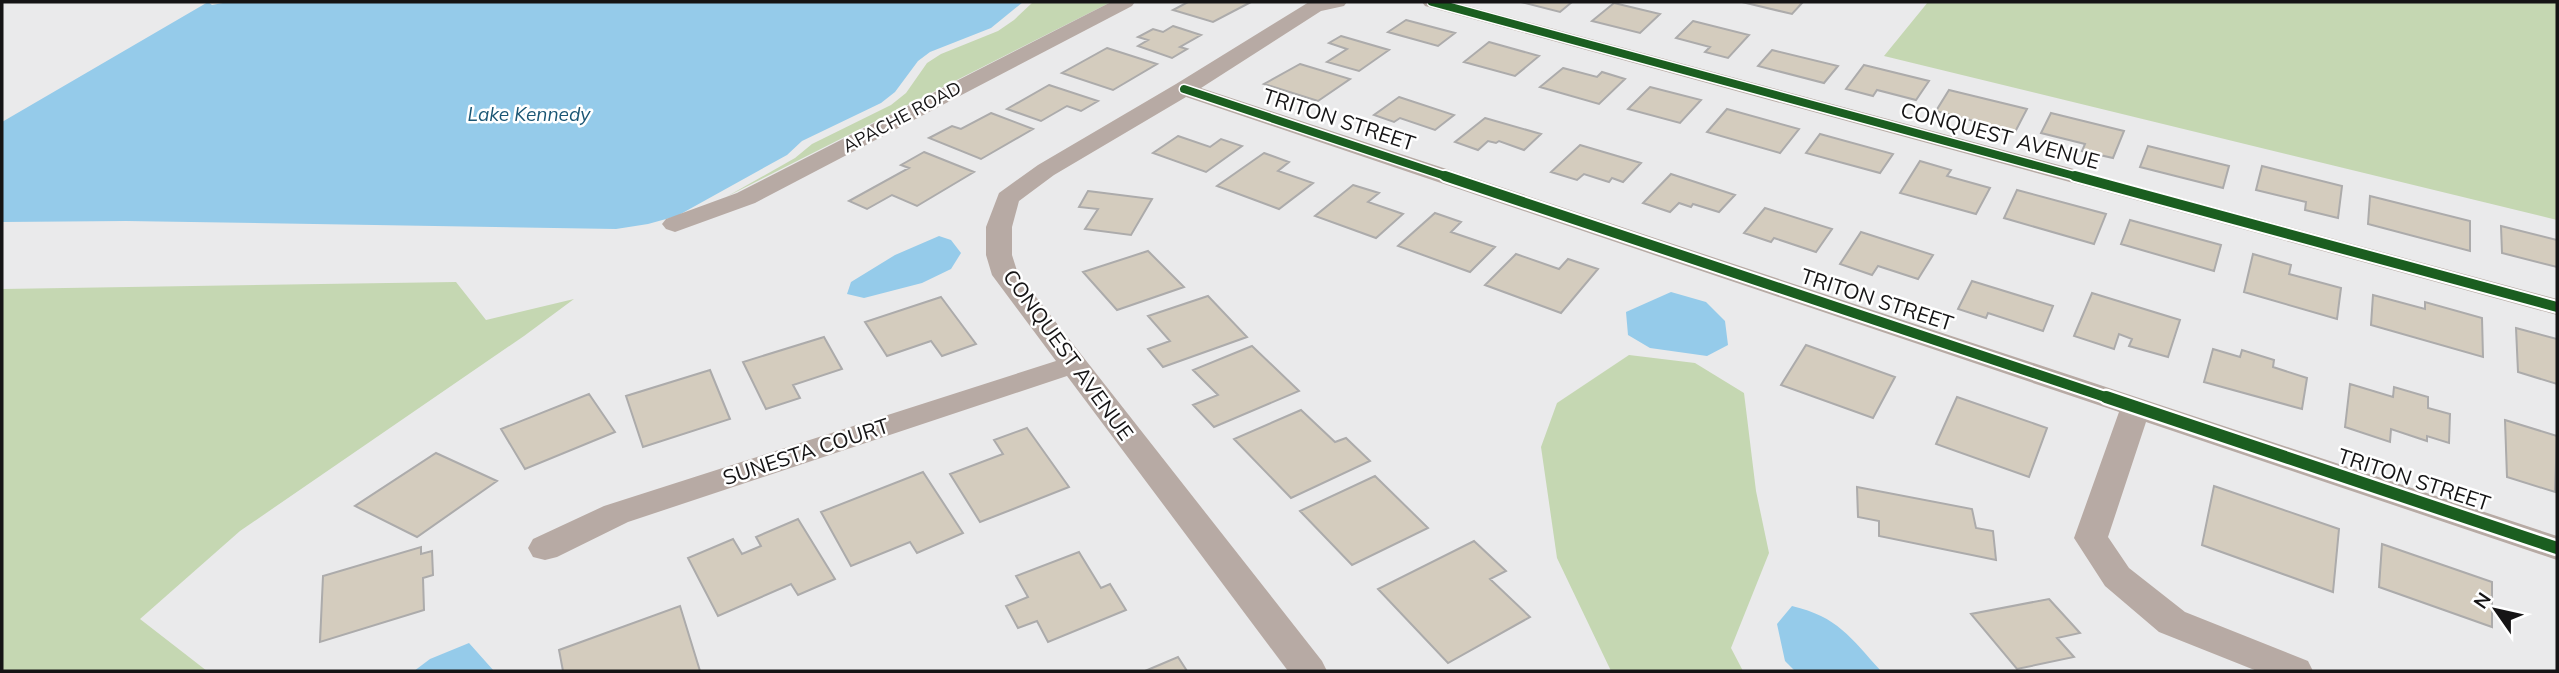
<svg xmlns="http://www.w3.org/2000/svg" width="2559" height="673" viewBox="0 0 2559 673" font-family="Mulish,sans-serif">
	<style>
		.forest { fill: #c5d7b2 }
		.water { fill: #95cbea }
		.building { fill: #d4ccbe; stroke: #acabab; stroke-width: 2 }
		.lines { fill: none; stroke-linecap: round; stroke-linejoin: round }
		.minor { fill: #b7aaa4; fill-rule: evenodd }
		.cycleway-far2-casing { stroke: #fff; stroke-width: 11 }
		.cycleway-far1-casing { stroke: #fff; stroke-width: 14 }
		.cycleway-casing { stroke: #fff; stroke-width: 17 }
		.cycleway-far2 { stroke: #1b5e20; stroke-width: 8 }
		.cycleway-far1 { stroke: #1b5e20; stroke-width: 10 }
		.cycleway { stroke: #1b5e20; stroke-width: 12 }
		.labels { text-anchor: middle; stroke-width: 5; stroke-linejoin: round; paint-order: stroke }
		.far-street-label { font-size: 18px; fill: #151415; stroke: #fff }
		.far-water-label { font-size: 19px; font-style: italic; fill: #1a5674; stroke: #fff }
		.street-label { font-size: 21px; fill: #151415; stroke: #fff }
	</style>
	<rect width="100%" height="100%" fill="#eaeaeb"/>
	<!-- forest -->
	<path class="forest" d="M1033 2H1111L726 197 795 158 812 144 891 105 906 93 927 63 941 54 998 31 1014 20Z
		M1928 2H2557V220L1884 56Z
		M456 282 486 320 574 299 524 336 240 531 140 619 207 671H2V289Z
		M1629 355 1695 363 1744 393 1756 491 1769 553 1731 648 1743 671H1611L1557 558 1541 447 1557 403Z"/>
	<!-- water -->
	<path class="water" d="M208 2 212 5 228 2H1023L991 28 930 52 918 61 895 92 881 103 802 141 787 155 677 216 648 224 616 229 126 221 2 222V122Z
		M939 236 951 240 961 253 951 269 922 283 864 298 847 294 851 282 895 255Z
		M1671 292 1706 302 1725 321 1728 345 1707 356 1650 348 1628 335 1626 312Z
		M1792 606C1838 617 1850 637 1881 671H1795L1785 661 1777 624Z
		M469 643 494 671H414L430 659Z"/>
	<!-- building -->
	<path class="building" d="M1188 2H1251L1213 22 1173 10Z
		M1521 2H1572L1560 12Z
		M1742 2H1803L1792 14Z
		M1614 3 1660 14 1640 33 1592 21Z
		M1406 20 1455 33 1438 46 1388 32Z
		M1693 21 1749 35 1728 58 1705 52 1710 47 1676 38Z
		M1173 26 1201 35 1180 47 1187 49 1172 58 1138 46 1148 40 1138 37 1153 29 1163 32Z
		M1341 36 1389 50 1359 71 1327 62 1347 49 1329 43Z
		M1489 42 1539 56 1515 76 1464 62Z
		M1107 48 1157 64 1113 90 1062 73Z
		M1772 50 1838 66 1824 83 1758 66Z
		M1300 64 1350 79 1318 101 1264 84Z
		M1864 65 1929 81 1916 100 1877 90 1873 96 1846 89Z
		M1563 68 1597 77 1602 72 1625 79 1599 104 1540 87Z
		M1049 85 1098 101 1081 111 1067 106 1041 121 1007 109Z
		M1650 87 1701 100 1680 123 1628 109Z
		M1949 90 2027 109 2015 132 1936 111Z
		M1399 97 1454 115 1435 130 1400 118 1394 122 1374 115Z
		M1727 109 1799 129 1780 153 1707 132Z
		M991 113 1033 129 981 159 929 138 952 126 961 129Z
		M2051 113 2124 131 2113 158 2082 151 2085 144 2041 133Z
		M1485 118 1541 134 1524 150 1499 141 1496 143 1488 141 1478 150 1455 142Z
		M1820 134 1893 154 1880 173 1806 153Z
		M1178 136 1210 147 1221 139 1242 146 1206 172 1153 153Z
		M1580 145 1641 163 1623 182 1612 178 1609 182 1584 174 1577 180 1551 172Z
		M2148 146 2229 166 2223 188 2140 167Z
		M924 152 974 172 917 206 892 195 867 209 849 201 909 168 901 165Z
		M1264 153 1289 162 1278 171 1313 183 1279 209 1217 186Z
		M1920 161 1951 170 1947 176 1990 188 1976 214 1900 193Z
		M2262 166 2342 186 2338 218 2305 210 2306 202 2256 190Z
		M1671 174 1735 195 1719 212 1693 204 1691 207 1679 203 1670 212 1643 203Z
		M1353 185 1379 193 1368 202 1403 214 1376 238 1315 216Z
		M2017 190 2106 214 2094 244 2004 218Z
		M1088 191 1152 199 1131 235 1085 229 1098 209 1079 207Z
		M2370 196 2470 221V251L2368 224Z
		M1765 208 1832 229 1816 252 1774 238 1771 242 1744 233Z
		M1435 213 1461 222 1451 232 1495 247 1470 272 1398 246Z
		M2130 220 2221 245 2214 271 2121 244Z
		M2501 226 2557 240V267L2502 253Z
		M1861 232 1933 255 1918 279 1878 266 1872 275 1840 264Z
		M1148 251 1184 287 1117 310 1083 272Z
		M1516 254 1559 269 1568 259 1598 269 1561 313 1485 285Z
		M2253 254 2291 265 2289 274 2341 288 2337 319 2244 292Z
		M1972 281 2053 306 2043 331 1988 313 1986 318 1958 309Z
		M2092 293 2180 320 2168 357 2129 346 2132 339 2119 334 2114 349 2074 336Z
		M2373 295 2425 309V302L2482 318 2483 357 2371 325Z
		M1208 296 1247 337 1163 367 1148 349 1170 341 1148 316Z
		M941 297 976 344 942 356 931 341 887 356 865 322Z
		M2516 328 2557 339V384L2518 372Z
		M824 337 842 369 793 385 800 398 766 409 743 362Z
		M1806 345 1895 377 1873 418 1781 385Z
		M1252 346 1299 391 1214 427 1193 405 1218 395 1193 370Z
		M2213 349 2240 357 2242 350 2274 360 2273 367 2307 378 2302 409 2204 382Z
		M710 370 730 419 643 447 626 396Z
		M2350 384 2393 397 2394 387 2428 397V408L2450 414 2449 443 2427 436V441L2391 429 2390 442 2345 427Z
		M589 394 615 432 525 469 501 429Z
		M1957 397 2047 428 2029 477 1936 444Z
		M1301 410 1335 442 1346 438 1370 461 1291 498 1234 439Z
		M2505 420 2557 436 2555 492 2507 477Z
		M1027 428 1069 487 980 522 950 474 1003 454 994 440Z
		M436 453 497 481 417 537 355 506Z
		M923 472 963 533 917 553 910 542 851 566 821 512Z
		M1375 476 1428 528 1352 565 1300 511Z
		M2214 486 2339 529 2333 592 2202 545Z
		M1857 487 1972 509 1976 528 1993 531 1996 560 1879 536V521L1858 517Z
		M798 519 835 579 798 595 791 584 718 616 688 558 733 539 742 554 761 546 756 537Z
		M1474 541 1506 571 1490 579 1530 617 1448 663 1378 589Z
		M2382 544 2492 582V627L2379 587Z
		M421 547V554L432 551 433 575 423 578 424 610 320 642 323 576Z
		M1079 552 1101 588 1110 584 1126 610 1048 642 1037 621 1018 628 1006 606 1028 597 1016 576Z
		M2049 599 2080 633 2057 638 2074 657 2017 669 1971 614Z
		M680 606 700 671H563L559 650Z
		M1178 657 1187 671H1145Z"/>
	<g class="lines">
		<!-- minor -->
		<path class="minor" d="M1111 2H1135L1132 6 755 203 675 232 666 229 662 224 666 219 737 193Z
			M1309 2H1347L1344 6 1321 11 1201 88 2557 536V560L2146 422 2108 537 2129 568 2185 612 2308 661 2313 671H2257L2159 632 2105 586 2074 538 2119 412 1186 97 1054 175 1019 201 1012 227V255L1018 274 1322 661 1327 671H1288L1067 376 628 522 557 557 545 560 533 557 528 548 533 539 604 506 1056 361 992 275 986 255V227L999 193 1038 165 1176 84Z
			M1422 2H1453L2557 299V315L1425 6Z"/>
		<!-- cycleway-far2 casing -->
		<g class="cycleway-far2-casing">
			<path id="cycleway-far2" d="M1432 2 2082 178
				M1184 89 1451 178"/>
		</g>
		<!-- cycleway-far1 casing -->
		<g class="cycleway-far1-casing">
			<path id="cycleway-far1" d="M1445 176 2111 399
				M2075 176 2557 307"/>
		</g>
		<!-- cycleway casing -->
		<g class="cycleway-casing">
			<path id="cycleway" d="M2106 397 2557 548"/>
		</g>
		<!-- cycleway-far2 -->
		<use href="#cycleway-far2" class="cycleway-far2"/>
		<!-- cycleway-far1 -->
		<use href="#cycleway-far1" class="cycleway-far1"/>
		<!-- cycleway -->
		<use href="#cycleway" class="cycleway"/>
	</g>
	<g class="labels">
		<!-- far-street labels -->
		<g class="far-street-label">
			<text transform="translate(902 117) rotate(-28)" y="6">APACHE ROAD</text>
		</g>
		<!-- far-water labels -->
		<g class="far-water-label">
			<text x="529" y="121">Lake Kennedy</text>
		</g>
		<!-- street labels -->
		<g class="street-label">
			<text transform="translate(1339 120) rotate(18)" y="7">TRITON STREET</text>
			<text transform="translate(2000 136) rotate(15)" y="7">CONQUEST AVENUE</text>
			<text transform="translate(1877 300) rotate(18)" y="7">TRITON STREET</text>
			<text transform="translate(1068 355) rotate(54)" y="7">CONQUEST AVENUE</text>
			<text transform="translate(806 452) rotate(-18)" y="7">SUNESTA COURT</text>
			<text transform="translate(2414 480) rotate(18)" y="7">TRITON STREET</text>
		</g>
	</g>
	<!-- border -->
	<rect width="2559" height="673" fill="none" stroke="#151415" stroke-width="7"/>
	<!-- north arrow -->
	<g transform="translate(2496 610) rotate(304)" stroke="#ffffff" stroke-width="5" paint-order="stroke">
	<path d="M0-5L12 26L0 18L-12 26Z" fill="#151415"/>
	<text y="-10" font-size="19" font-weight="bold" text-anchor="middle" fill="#151415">N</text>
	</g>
</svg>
